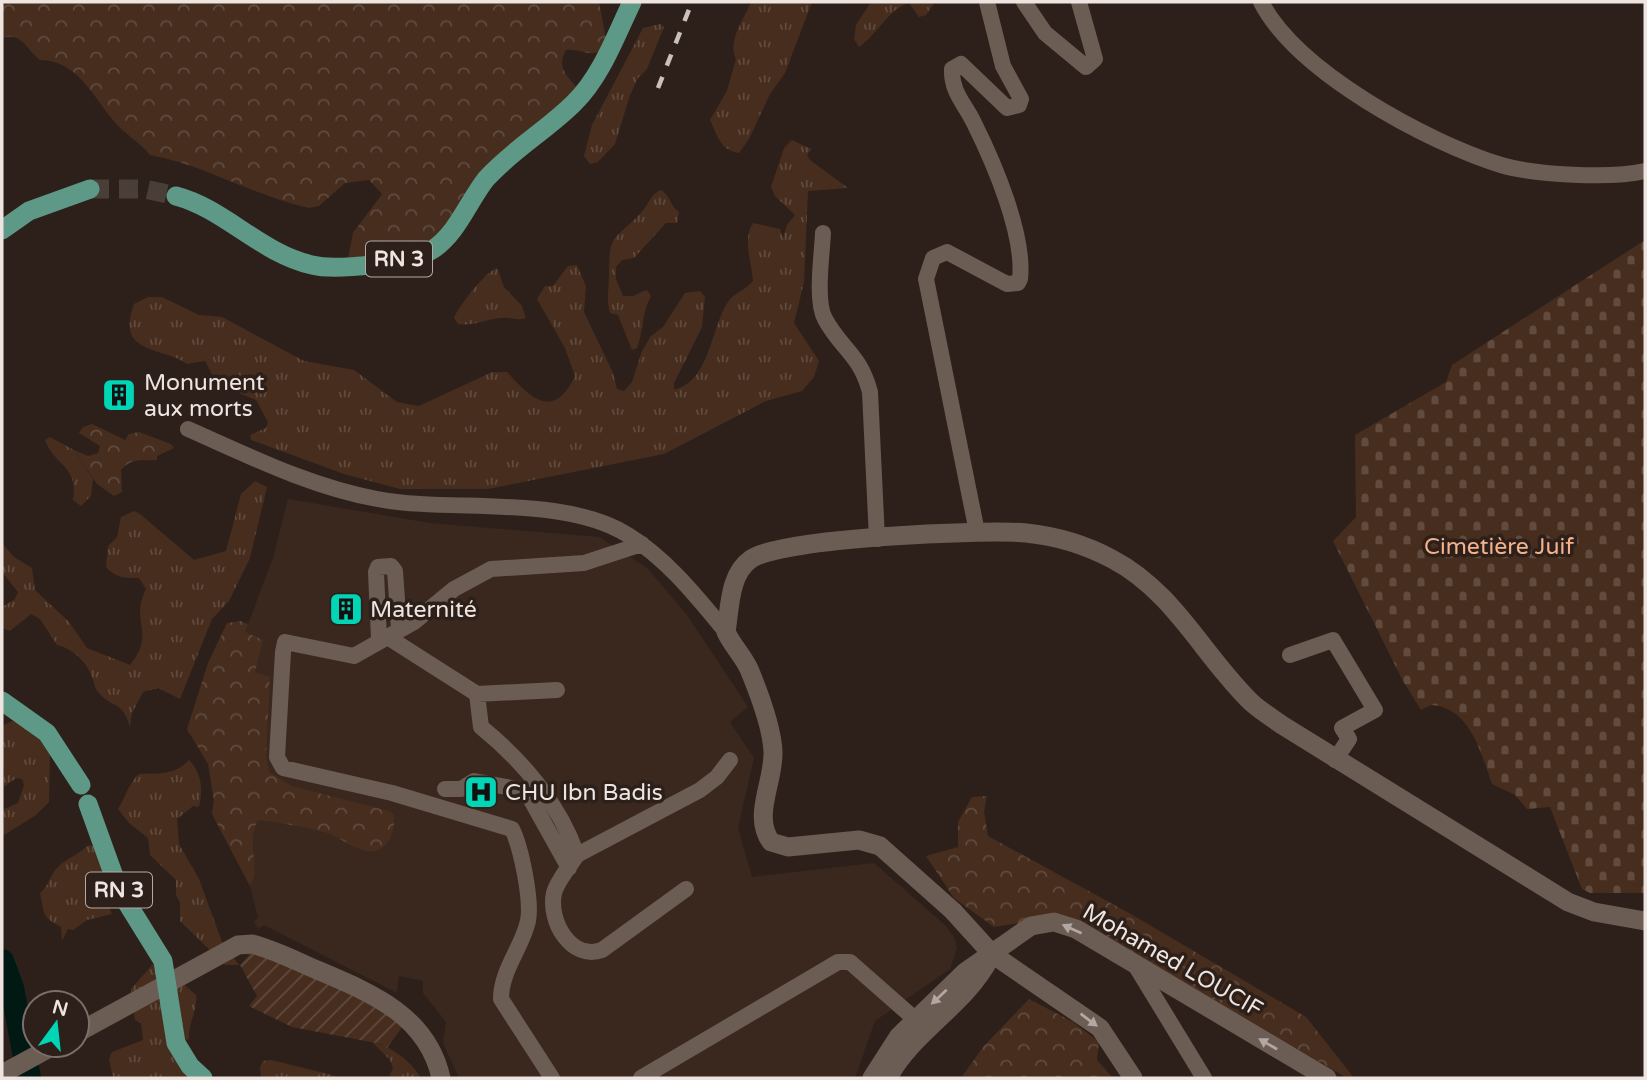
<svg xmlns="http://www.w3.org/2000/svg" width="1647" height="1080" viewBox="0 0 1647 1080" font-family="'Varela Round',sans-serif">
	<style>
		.built { fill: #3a281e }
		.grass { fill: url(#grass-tufts) }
		.forest { fill: url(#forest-crowns) }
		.cemetery { fill: url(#cemetery-stones) }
		.garden { fill: url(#garden-furrows) }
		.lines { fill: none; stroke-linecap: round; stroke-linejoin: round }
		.river { stroke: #001913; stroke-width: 24 }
		.primary-tunnel { stroke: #4a3e38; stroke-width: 19; stroke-dasharray: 19 10; stroke-linecap: butt }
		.minor { stroke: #6b5c54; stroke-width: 16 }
		.secondary { stroke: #6b5c54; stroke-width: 19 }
		.primary { stroke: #5e9887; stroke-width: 19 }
		.rail { stroke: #cac0bc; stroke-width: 4.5; stroke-dasharray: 12 12; stroke-linecap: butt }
		.oneway { fill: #b3a7a2 }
		.labels { text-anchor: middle; stroke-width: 7; stroke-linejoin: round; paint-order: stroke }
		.shield { fill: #2d201a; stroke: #b4aaa5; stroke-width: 2 }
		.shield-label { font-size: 21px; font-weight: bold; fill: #eee5e1 }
		.poi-label { font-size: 23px; fill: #eee5e1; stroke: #2d201a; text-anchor: start }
		.park-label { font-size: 23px; fill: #f4b18b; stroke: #2d201a }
		.street-label { font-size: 23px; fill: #eee5e1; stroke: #2d201a }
	</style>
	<defs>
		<pattern id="grass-tufts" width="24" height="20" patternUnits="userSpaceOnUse" patternTransform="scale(1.75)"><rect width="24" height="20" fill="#462d1e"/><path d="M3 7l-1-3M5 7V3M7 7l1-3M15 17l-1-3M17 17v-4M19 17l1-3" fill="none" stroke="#614b3e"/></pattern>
		<pattern id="forest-crowns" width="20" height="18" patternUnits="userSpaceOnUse" patternTransform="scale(1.75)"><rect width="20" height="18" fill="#462d1e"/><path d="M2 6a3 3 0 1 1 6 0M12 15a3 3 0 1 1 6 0" fill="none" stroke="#614b3e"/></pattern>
		<pattern id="cemetery-stones" width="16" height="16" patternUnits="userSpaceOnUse" patternTransform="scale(1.75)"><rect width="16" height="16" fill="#462d1e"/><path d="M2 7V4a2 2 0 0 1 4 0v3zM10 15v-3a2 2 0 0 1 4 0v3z" fill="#614b3e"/></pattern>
		<pattern id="garden-furrows" width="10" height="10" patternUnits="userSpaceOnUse" patternTransform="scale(1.75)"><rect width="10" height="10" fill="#462d1e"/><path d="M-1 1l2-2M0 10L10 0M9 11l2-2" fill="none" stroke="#614b3e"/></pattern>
	</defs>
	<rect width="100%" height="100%" fill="#2d201a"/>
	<!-- built -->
	<path class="built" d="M288 499 430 523 599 537 647 568 687 615 748 707 730 722 754 758 738 828 752 877 874 863 946 926 955 939 957 948 950 969 875 1021 855 1078H459L443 1043 446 1022 423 993V981L399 976 397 993 264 925 258 929 254 922 258 918 250 886 212 814 216 783 255 673 245 632 273 558Z"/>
	<!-- grass -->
	<path class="grass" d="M751 2H812L785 73 770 94 749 139 739 153C721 151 717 135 710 120L727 91 736 59C727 41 744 19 751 2Z
		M871 2H934V3L926 15 919 17 909 3C888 9 878 34 859 47L854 39 856 25Z
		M660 24 664 27 647 69 638 78 630 95 615 144 598 162 590 164 584 156 592 125 643 28Z
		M792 140 811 149 807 155 810 160 848 188 808 191 804 282 794 323 819 361 814 377 802 391 766 401 664 454 488 489H400L344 474 251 440 250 435 266 428 268 422 256 400 217 384 205 361 187 364C161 346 115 355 134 304L148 297H162L199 315 222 317 304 361 354 370 397 402 419 406 492 372H507C532 400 554 420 575 376L565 348 537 299 545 286H553L568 266 577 265 586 286 584 312 613 373 617 389 624 391 632 382 642 351 651 336 663 327 685 293 700 291 705 297 702 327 674 383V390C711 380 710 329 728 302 735 292 746 290 753 281 752 262 742 240 753 223L780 229 783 238 787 225 795 215 775 196 771 187 784 148Z
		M661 190C671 196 670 206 679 212L677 223H666L634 258 622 260 616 267V279L623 296H633L647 290 651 296C641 314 644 330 637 348L632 350 618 315 610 313C606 299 609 289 609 275 609 234 613 241 640 214 648 206 650 194 661 190Z
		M497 268 504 287 522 306 526 318C517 321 512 317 503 318 487 318 475 327 458 324L454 318C459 306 485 272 497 268Z
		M50 437 74 450 93 479 91 496 81 506 73 500C79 465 54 466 45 440Z
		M255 481 267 487 250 558 229 601 212 619 180 699 158 688 143 692 132 713 130 727C122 699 112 709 98 692 95 689 94 681 92 677 87 662 72 648 57 645L40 619 31 614 10 631 2 628V607L15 599 18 592 2 572V543L14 557 32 568 35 590 69 622 87 648 130 665C157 631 129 624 146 589L139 578C126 578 115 578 106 567L108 546 117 537 121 517 134 511 140 514 194 560 226 551 241 494Z
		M12 721 29 724 50 749 49 802 36 815 4 835 2 834V810L18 803 24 785 22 779 16 778 4 787 2 726Z
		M189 760C202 774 203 789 199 807L193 806 177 819 179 844 199 879 222 942 239 965H225L180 921V903L176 895V880L150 855 148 838 129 823 118 809C125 798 130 781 139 774 158 773 174 776 189 760Z
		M88 845 96 847 105 874 101 891 112 914 87 920 73 930 68 929 62 941 61 927C41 916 45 915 40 893 50 885 50 873 60 865 69 857 80 854 88 845Z
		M153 964H160L196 995C198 1010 188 1023 189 1039L170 1045 189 1078H113L109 1059 112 1052 143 1040 141 1023 135 1020 131 989Z
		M372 1042C391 1046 411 1061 421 1078H388L393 1069 390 1060Z
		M271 1060 340 1077 360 1078H261L260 1067 263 1061Z"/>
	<!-- forest -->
	<path class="forest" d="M2 2H599L606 39 600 52C587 56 578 48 566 50 556 67 567 76 578 89L431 240 414 246 348 259 353 233 382 194 369 180 345 183 319 206 309 208C254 196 205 165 150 155 142 145 135 141 126 133 97 109 83 60 40 60 26 49 22 32 2 38Z
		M92 424 125 440 129 434 139 432 171 444 174 448 157 456V460C142 461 132 457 121 470L122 492 114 496 97 484 74 450 88 456 98 453 100 446 79 433 83 427Z
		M241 621 248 624 245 632 263 640 255 672 270 677 266 755 269 772 291 786 389 811 394 815C395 824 393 834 388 842 372 866 343 837 324 832 303 827 279 822 258 820 245 843 262 868 250 886L212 814 214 801 208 764 187 729 208 663 227 623Z
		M987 796 984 811 988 836 1129 913 1306 1017 1354 1078H1347L1168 974 1058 917 994 927 954 898 926 856 958 847V822L972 797Z
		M1029 999 1073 1022 1099 1042 1097 1060 1113 1078H961L983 1047Z"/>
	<!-- cemetery -->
	<path class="cemetery" d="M1645 240V893H1590L1582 889 1550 807 1527 809 1515 795 1492 784C1481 753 1470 707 1431 705L1421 710 1403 681 1333 541 1356 517 1355 435 1446 382 1452 365Z"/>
	<!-- garden -->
	<path class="garden" d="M242 952H250L371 999 403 1026 387 1048 381 1044 292 1027 249 1006 257 996 240 965 249 955Z"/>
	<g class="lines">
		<!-- river -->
		<path class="river" d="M2 961 12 988 29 1078"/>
		<!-- primary-tunnel -->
		<path class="primary-tunnel" d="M90 189H145L176 196"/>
		<!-- minor -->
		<path class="minor" d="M1024 2 1045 33 1086 67 1095 59 1079 2
			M1261 2C1297 72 1427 142 1501 165 1535 175 1611 179 1645 171
			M823 233C822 255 815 301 825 319 841 349 860 354 870 392L877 539
			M188 429C249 456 311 487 377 499 452 513 563 494 628 535 667 559 697 597 726 632
			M977 532 926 279 933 258 947 252 1007 284 1018 283 1020 279C1025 235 994 163 974 123 965 104 951 92 952 69L961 64 1007 108 1019 105 1021 99 1003 66 987 2
			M386 636 477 694 481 727C522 760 560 805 577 855 570 866 557 881 554 893 548 921 571 961 602 950L686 889
			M379 639 376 572 378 567 391 566 395 571 399 628
			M1290 655 1333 640 1375 710 1342 728 1349 739 1335 760
			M477 694 557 690
			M445 789H461L474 781 517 789 530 798 569 868
			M577 855 700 790 717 777 730 760
			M1137 968 1204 1078
			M552 1078 501 999C501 970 522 948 528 921 532 900 521 847 512 829L392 793 283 768 277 757 283 652 285 642 354 656 414 622 454 589 491 569 584 563 642 544
			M641 1078 838 962H850L925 1028"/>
		<!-- secondary -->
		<path class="secondary" d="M77 1033 238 945 252 944C275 950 296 961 317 970 371 993 427 1015 441 1078
			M2 1074 55 1045
			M872 1078 899 1036 965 972 1031 926 1054 922 1076 929 1327 1078
			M888 1078C913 1031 964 1007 990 958
			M1133 1078 1100 1028 992 954 953 911 880 846 859 840 788 847 771 842C752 816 774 782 773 752 772 726 759 693 749 669 743 656 732 645 726 632 730 608 729 574 751 559 781 538 983 529 1026 533 1055 536 1086 545 1112 559 1175 592 1203 656 1252 703 1261 711 1272 718 1282 725L1568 902 1594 912 1645 921"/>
		<!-- primary -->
		<path class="primary" d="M176 196C225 209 260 253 312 265 335 271 411 263 432 250 457 234 468 202 486 179 512 150 547 130 574 103 601 77 616 35 632 2
			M2 230 29 211 90 189
			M2 701 47 733 81 785
			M88 804 119 890 163 961 176 1043 190 1066 203 1078"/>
		<!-- rail -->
		<path class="rail" d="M658 88 692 2"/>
	</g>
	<!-- one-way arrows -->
	<defs><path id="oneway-solid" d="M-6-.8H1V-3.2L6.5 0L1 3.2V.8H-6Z" transform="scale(1.75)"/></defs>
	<g class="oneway">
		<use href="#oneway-solid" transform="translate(1072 929) rotate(-156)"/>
		<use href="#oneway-solid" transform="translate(939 997) rotate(137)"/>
		<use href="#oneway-solid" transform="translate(1089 1020) rotate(37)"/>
		<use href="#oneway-solid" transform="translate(1268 1044) rotate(-150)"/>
	</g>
	<!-- icons -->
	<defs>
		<g id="building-square" transform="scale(1.75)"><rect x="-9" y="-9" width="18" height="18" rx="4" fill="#01d5b6" stroke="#2d201a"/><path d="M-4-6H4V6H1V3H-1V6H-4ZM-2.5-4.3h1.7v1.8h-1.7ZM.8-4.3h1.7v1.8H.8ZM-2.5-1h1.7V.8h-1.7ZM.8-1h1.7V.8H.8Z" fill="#111"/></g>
		<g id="hospital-square" transform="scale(1.75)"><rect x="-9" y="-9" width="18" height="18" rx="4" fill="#01d5b6" stroke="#2d201a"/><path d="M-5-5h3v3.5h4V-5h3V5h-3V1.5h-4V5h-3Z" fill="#111"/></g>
	</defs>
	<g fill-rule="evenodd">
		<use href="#building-square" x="119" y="395"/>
		<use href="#building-square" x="346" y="609"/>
		<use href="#hospital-square" x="481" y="792"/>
	</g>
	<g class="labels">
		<!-- shield labels -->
		<g class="shield">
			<rect x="366" y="241.5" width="66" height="35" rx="5"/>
			<rect x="86" y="872.5" width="66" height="35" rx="5"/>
		</g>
		<g class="shield-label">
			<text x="399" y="266">RN 3</text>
			<text x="119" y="897">RN 3</text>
		</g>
		<!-- poi labels -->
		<g class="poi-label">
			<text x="144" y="390">Monument<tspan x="144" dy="26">aux morts</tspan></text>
			<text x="370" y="617">Maternité</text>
			<text x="505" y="800">CHU Ibn Badis</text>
		</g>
		<!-- park labels -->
		<g class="park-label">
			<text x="1499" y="554">Cimetière Juif</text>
		</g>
		<!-- street labels -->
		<g class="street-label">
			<text transform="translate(1173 960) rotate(30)" y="8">Mohamed LOUCIF</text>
		</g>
	</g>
	<!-- border -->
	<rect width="1647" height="1080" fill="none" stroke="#eee5e1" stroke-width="7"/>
	<!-- north arrow -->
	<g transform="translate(56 1024) rotate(15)"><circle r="33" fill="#2d201a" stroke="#7a6f6a" stroke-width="2"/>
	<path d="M0-5L12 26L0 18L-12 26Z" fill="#01d5b6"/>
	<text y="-10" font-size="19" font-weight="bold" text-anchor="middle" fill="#eee5e1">N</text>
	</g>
</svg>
